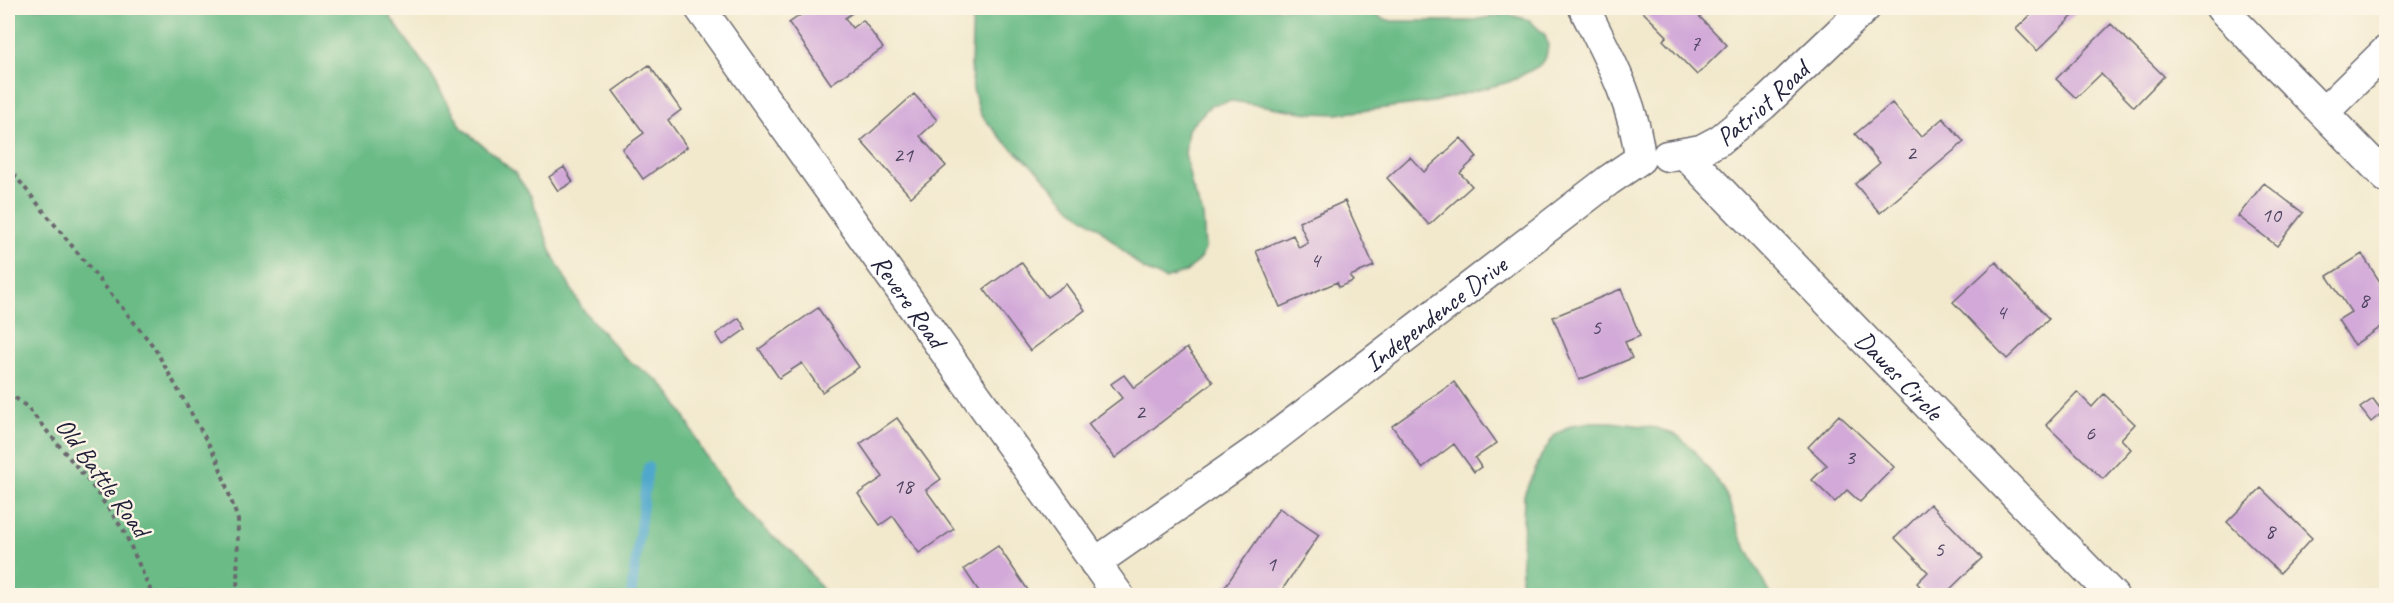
<svg xmlns="http://www.w3.org/2000/svg" width="2394" height="603" viewBox="0 0 2394 603" font-family="Caveat,sans-serif">
	<style>
		.forest { fill: #6abb86; stroke: #466e60; stroke-width: 1.5 }
		.lines { fill: none; stroke-linecap: round; stroke-linejoin: round }
		.stream { stroke: #4fa8cc; stroke-width: 10 }
		.building { fill: #d2a9d8 }
		.minor-casing { stroke: #6b686e; stroke-width: 33 }
		.path { stroke: #6b686e; stroke-width: 4; stroke-dasharray: 4.5 4.5; stroke-linecap: butt }
		.minor { stroke: #fff; stroke-width: 30 }
		.labels { text-anchor: middle; stroke-width: 5; stroke-linejoin: round; paint-order: stroke }
		.number-label { font-size: 22px; fill: #4e4462 }
		.street-label { font-size: 26px; fill: #22223b; stroke: #fcf5e5 }
	</style>
	<rect width="100%" height="100%" fill="#fcf5e5"/>
	<filter id="ink" filterUnits="userSpaceOnUse"><feTurbulence type="fractalNoise" baseFrequency=".0167" numOctaves="2"/><feDisplacementMap in="SourceGraphic" scale="12" xChannelSelector="R" yChannelSelector="G"/><feConvolveMatrix kernelMatrix="1 2 1 2 8 2 1 2 1" color-interpolation-filters="sRGB"/></filter>
	<filter id="wash" filterUnits="userSpaceOnUse"><feTurbulence type="fractalNoise" baseFrequency=".008" numOctaves="4" result="noise"/><feDisplacementMap in="SourceGraphic" scale="24" xChannelSelector="R" yChannelSelector="G"/><feGaussianBlur stdDeviation="1.35" result="paint"/><feColorMatrix in="noise" values="0 0 0 0 0 0 0 0 0 0 0 0 0 0 0 0 0 1.4 0 .05"/><feComposite in="paint" operator="in"/></filter>
	<g filter="url(#wash)">
		<rect width="100%" height="100%" fill="#f2e9cd"/>
		<!-- forest -->
		<path class="forest" d="M8 8H387L391 18 430 73 462 128 515 173 531 196 553 256 583 310 625 358 659 381 668 391 684 415 703 452 733 496 772 536 792 551 824 591 825 595H8Z
			M973 8H1371L1381 18 1392 21H1468L1507 14 1529 20 1545 35 1548 46 1546 57 1539 66 1509 82 1433 102 1337 114 1310 113 1232 101 1211 105 1188 129 1185 154 1192 187 1203 214 1205 249 1201 258 1186 272 1165 279 1143 269 1099 228 1071 208 1040 173 1003 140 980 114 973 89 971 65Z
			M1592 422H1612L1657 428 1678 436 1695 451 1725 491 1741 538 1771 595H1513L1521 584 1524 495 1541 456 1554 436 1572 425Z"/>
		<g class="lines">
			<!-- stream -->
			<path class="stream" d="M631 596 648 467"/>
		</g>
		<g id="blocks">
			<!-- building -->
			<path class="building" d="M811 8H857L858 9 845 18 852 28 863 20 883 48 831 84 789 23Z
				M1639 8H1699L1695 12 1727 45 1697 75 1663 40 1667 36Z
				M2038 8H2081L2037 51 2016 29Z
				M2111 24 2164 76 2134 107 2101 74 2076 98 2056 79Z
				M649 65 681 110 668 120 687 147 643 179 622 149 644 133 613 91Z
				M914 94 937 120 920 136 946 166 911 197 861 141Z
				M1892 103 1921 137 1943 118 1964 142 1880 213 1855 184 1880 163 1855 134Z
				M1461 138 1477 157 1460 173 1472 186 1429 225 1387 178 1410 157 1424 172Z
				M564 167 573 182 558 191 549 177Z
				M2264 183 2303 213 2277 246 2238 216Z
				M1345 201 1374 266 1350 276 1353 281 1339 287 1337 282 1280 307 1256 251 1293 235 1299 248 1308 243 1299 222Z
				M2362 254 2382 285 2386 284V324L2354 345 2338 320 2351 312 2327 276Z
				M1021 262 1047 297 1066 284 1085 310 1030 351 984 289Z
				M1996 262 2049 319 2007 359 1953 302Z
				M1621 289 1640 336 1625 342 1632 358 1579 380 1553 317Z
				M818 308 859 367 822 392 802 363 779 378 759 349Z
				M739 318 746 329 723 345 716 334Z
				M1187 348 1213 382 1115 458 1088 424 1122 398 1111 384 1124 375 1134 388Z
				M1454 382 1497 443 1475 458 1481 467 1474 472 1454 444 1422 468 1392 426Z
				M2077 392 2092 407 2104 394 2135 424 2121 439 2131 449 2103 479 2046 425Z
				M2373 399 2383 412 2371 422 2360 408Z
				M1839 415 1894 467 1860 502 1847 490 1835 502 1812 480 1827 465 1808 447Z
				M897 418 941 479 926 490 954 529 919 553 893 516 880 525 858 494 883 477 860 444Z
				M2261 488 2312 538 2280 573 2227 522Z
				M1930 504 1982 558 1943 596H1929L1917 583 1928 572 1895 538Z
				M1279 508 1319 535 1278 596H1230L1222 591Z
				M998 546 1030 593 1027 596H982L964 569Z"/>
		</g>
	</g>
	<g filter="url(#ink)">
		<use href="#blocks" fill-opacity="0" stroke="#6b686e" stroke-width="1.5"/>
		<g class="lines">
			<!-- minor casing -->
			<g class="minor-casing">
				<g id="minor">
					<path id="s1" d="M700 8 1119 596"/>
					<path d="M2221 8 2386 177"/>
					<path d="M2324 112 2386 51"/>
					<path id="s2" d="M1685 154 2113 596"/>
					<path id="s3" d="M1667 156 1701 150 1720 140 1763 105 1865 8"/>
					<path id="s4" d="M1095 563 1267 443 1609 180 1640 159C1635 104 1608 56 1584 8"/>
				</g>
			</g>
			<!-- path -->
			<path class="path" d="M8 167 154 347 217 459 238 520 237 596
				M8 392 27 407 91 484 124 531 153 596"/>
			<!-- minor -->
			<use href="#minor" class="minor"/>
		</g>
	</g>
	<g class="labels">
		<!-- number labels -->
		<g class="number-label">
			<text x="1695" y="50">7</text>
			<text x="1911" y="160">2</text>
			<text x="903" y="162">21</text>
			<text x="2271" y="222">10</text>
			<text x="1315" y="267">4</text>
			<text x="2364" y="307">8</text>
			<text x="2001" y="319">4</text>
			<text x="1596" y="334">5</text>
			<text x="1140" y="419">2</text>
			<text x="2090" y="440">6</text>
			<text x="1850" y="464">3</text>
			<text x="903" y="493">18</text>
			<text x="2270" y="538">8</text>
			<text x="1939" y="556">5</text>
			<text x="1271" y="571">1</text>
		</g>
		<!-- street labels -->
		<g class="street-label">
			<text dy="9" stroke="none"><textPath href="#s3" startOffset="112">Patriot Road</textPath></text>
			<text dy="9" stroke="none"><textPath href="#s1" startOffset="360">Revere Road</textPath></text>
			<text dy="9" stroke="none"><textPath href="#s4" startOffset="422">Independence Drive</textPath></text>
			<text dy="9" stroke="none"><textPath href="#s2" startOffset="308">Dawes Circle</textPath></text>
			<text transform="translate(103 477) rotate(54)" y="9">Old Battle Road</text>
		</g>
	</g>
	<!-- margin -->
	<rect width="2394" height="603" fill="none" stroke="#fcf5e5" stroke-width="30"/>
</svg>
